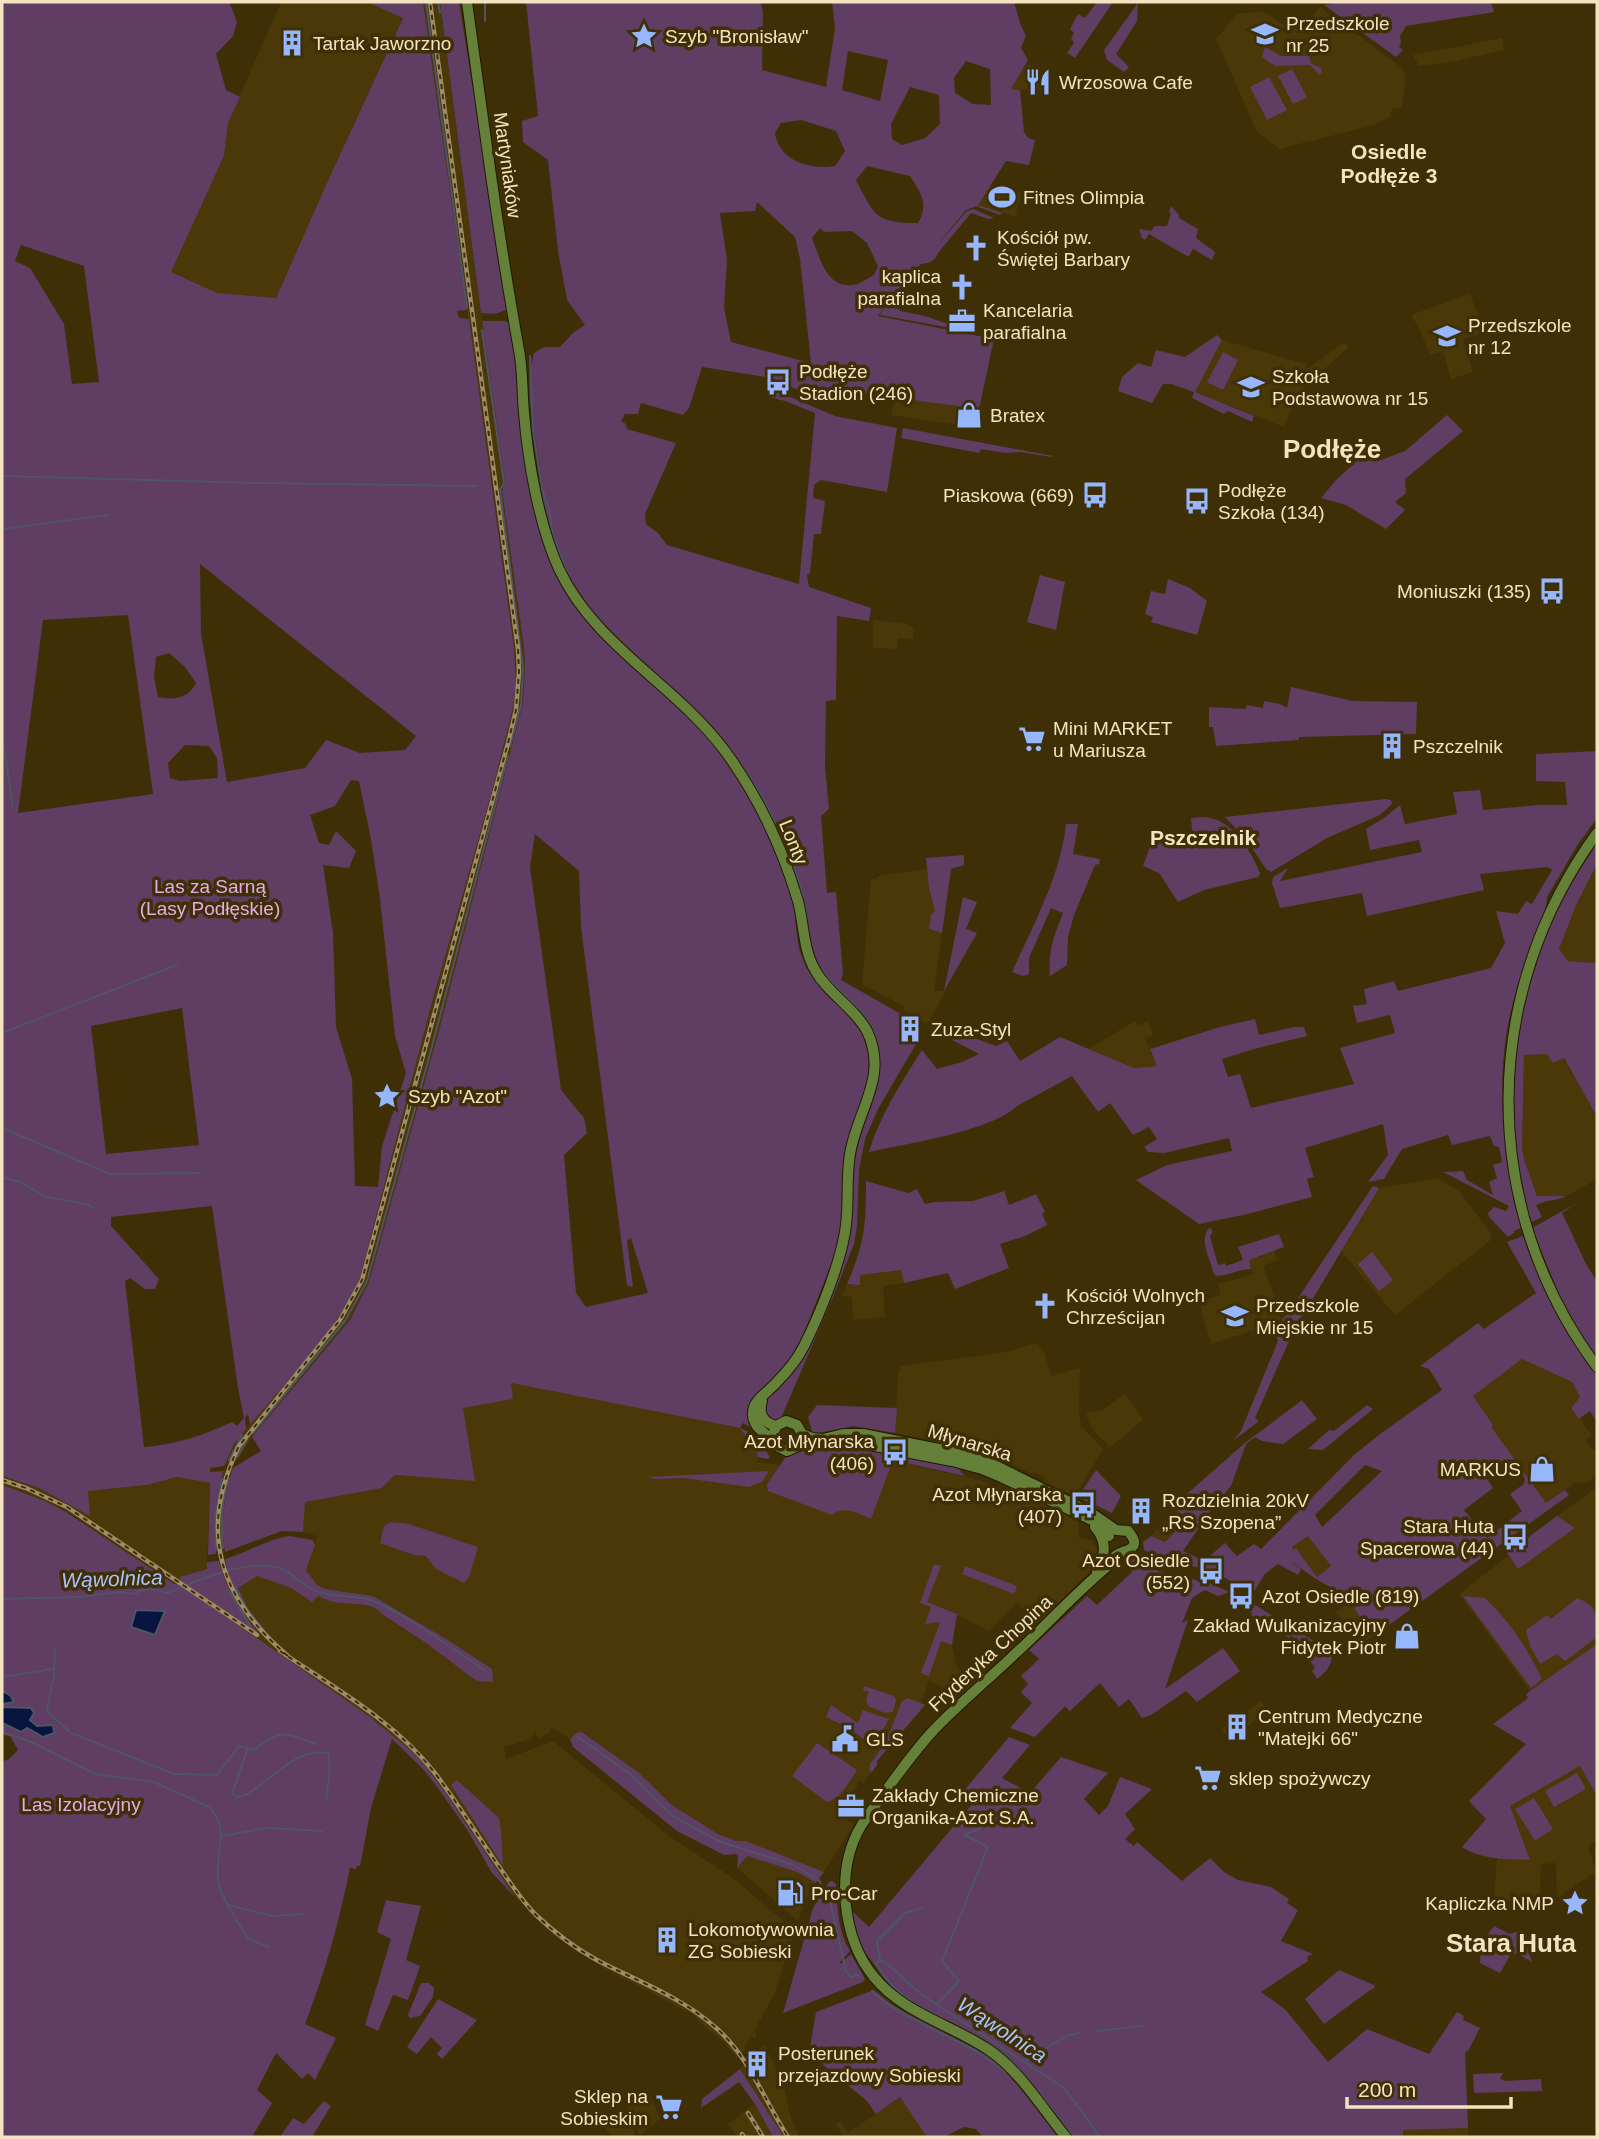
<svg xmlns="http://www.w3.org/2000/svg" width="1599" height="2139" viewBox="0 0 1599 2139" font-family="Arial,sans-serif">
	<style>
		.built { fill: #4a3809 }
		.green { fill: #603d62; fill-rule: evenodd }
		.water { fill: #08163f; stroke: #4f5466; stroke-width: 2 }
		.lines { fill: none; stroke-linecap: round; stroke-linejoin: round }
		.stream { stroke: #4f5466; stroke-width: 2 }
		.major-casing { stroke: #221802; stroke-width: 12 }
		.major { stroke: #658039; stroke-width: 10 }
		.rail-casing { stroke: #9d8c67; stroke-width: 4.5 }
		.rail { stroke: #3f2f06; stroke-width: 2; stroke-dasharray: 5; stroke-linecap: butt }
		.labels { text-anchor: middle; stroke-width: 7; stroke-linejoin: round; paint-order: stroke }
		.poi-label { font-size: 19px; fill: #f4e3c0; stroke: #3f2f06; text-anchor: start }
		.street-label { font-size: 19px; fill: #f4e3c0; stroke: #3f2f06 }
		.park-label { font-size: 19px; fill: #e6a9e9; stroke: #3f2f06 }
		.neighbourhood-label { font-size: 21px; font-weight: bold; fill: #f4e3c0; stroke: #3f2f06 }
		.water-label { font-size: 21px; font-style: italic; fill: #a8c2fd; stroke: #3f2f06 }
		.district-label { font-size: 26px; font-weight: bold; fill: #f4e3c0; stroke: #3f2f06 }
	</style>
	<rect width="100%" height="100%" fill="#3f2f06"/>
	<!-- built -->
	<path class="built" d="M281 2H410L326 185 276 298 217 293 171 272 224 156 228 123Z
		M423 2H440L481 313 505 481 502 491 524 647 525 667 523 703 440 1027 369 1282 350 1320 252 1437 238 1460 224 1466 238 1438 334 1324 354 1292 360 1278 432 1002 491 795 513 708 516 665 507 589Z
		M1320 7 1401 67 1406 76 1402 107 1392 109 1391 116 1374 125 1279 149 1257 132 1216 39 1238 13 1265 12 1282 24 1291 16 1302 18 1308 23Z
		M1502 38 1504 50 1451 62 1418 66 1416 59H1414L1413 55Z
		M1027 63 1051 79 1043 90 1011 89Z
		M989 186 1021 193 1015 217 978 205Z
		M1470 294 1483 329 1481 330V334L1463 339 1473 372 1451 379 1443 351 1430 355 1419 328 1411 315Z
		M1222 340 1306 364 1305 368H1309L1344 342 1349 347 1299 392 1284 427 1194 392Z
		M894 397 979 409 978 419 976 422 965 426 891 415Z
		M873 620 904 623 914 627 913 639 898 638 897 649 873 648Z
		M1597 864V963L1568 961 1559 949 1577 903Z
		M951 868 934 991H946L927 1024 905 1011 904 1007 862 984 871 879H877L878 876 927 869Z
		M1135 1021 1138 1026 1148 1021 1153 1035 1145 1038 1157 1066 1133 1068 1088 1049Z
		M1547 1053 1563 1058 1597 1117V1179L1566 1196H1537L1524 1159 1522 1148 1524 1055Z
		M1437 1178 1459 1191 1491 1233V1240L1395 1315 1341 1251 1379 1188Z
		M1274 1251 1278 1260 1263 1266 1280 1313V1322L1211 1344 1200 1306 1206 1304 1204 1300 1221 1295 1218 1284 1254 1274 1248 1261Z
		M901 1269 904 1283 883 1286 885 1317 853 1320 852 1297 842 1296 847 1284 852 1285 860 1275Z
		M1037 1343 1045 1353 1051 1376 1080 1368 1079 1411 1081 1426 1103 1449 1075 1496 1044 1482 1045 1478 1034 1472 1033 1474 989 1455 949 1444 945 1426 940 1425 931 1440 895 1433 898 1374 901 1366 1006 1352Z
		M1522 1359 1572 1382 1580 1397 1571 1408 1592 1435 1585 1441 1593 1450 1597 1448V1475L1586 1483 1576 1482 1546 1504 1492 1428 1472 1396Z
		M511 1383 740 1428 759 1455 756 1462 781 1465 767 1484 850 1451 980 1480 1038 1501 1078 1521 1079 1538 1093 1541 1097 1550 1089 1572 1039 1623 1017 1603 989 1631 957 1615 952 1645 957 1667 974 1684 962 1696 929 1681 921 1703 925 1705 877 1761V1765L863 1783 859 1780 856 1784 858 1785 852 1794 850 1793 851 1796 845 1804 842 1803 840 1806 845 1811 842 1816 853 1824V1826L824 1872 746 1841H736L718 1834 672 1805 638 1772 584 1733H577L570 1739 551 1727 549 1733 538 1739 535 1732 531 1739 504 1747 506 1759 553 1741 669 1836 733 1878 789 1926 792 1939 774 1995 754 2031 757 2036 755 2039 751 2036 744 2048 745 2050 737 2058 721 2039 706 2028 694 2015 598 1965 548 1928 515 1897 445 1792 381 1725 192 1594 197 1592 256 1632 242 1613 225 1583 231 1581 241 1602 255 1619 247 1607 238 1587 257 1576 291 1588 312 1602 317 1595 334 1602 365 1605 379 1610 383 1616 426 1643 471 1677 492 1669 445 1638 373 1596 325 1589 317 1585 306 1570 317 1536 303 1532 302 1527 305 1501 382 1488 395 1475 475 1480 462 1407 512 1399Z
		M1125 1394 1143 1420 1110 1447 1096 1433 1089 1423 1086 1412 1101 1411Z
		M233 1468 226 1490 223 1512 222 1526 225 1563 220 1565 215 1544 214 1516 223 1471Z
		M2 1476 39 1488 89 1515 87 1491 147 1485 177 1477 210 1483 207 1569 181 1577V1581L174 1584 66 1511 47 1502 2 1484Z
		M1597 1487V1644L1530 1691 1459 1594 1508 1556 1518 1568 1574 1529 1557 1516Z
		M1177 1509 1188 1520 1165 1542 1151 1536Z
		M1308 1535 1331 1566 1317 1577 1296 1548 1294 1550 1292 1547Z
		M1352 1600 1357 1606 1354 1609 1375 1635 1362 1643 1336 1612Z
		M1261 1701 1268 1710 1230 1740 1222 1729Z
		M1580 1766 1597 1796V1840L1588 1846 1596 1872 1557 1898 1556 1863 1541 1864 1540 1901H1535V1903L1494 1900 1497 1858 1530 1860 1509 1806Z
		M747 1856 797 1872 816 1883 807 1896 798 1921 737 1868Z
		M764 2044 782 2080 791 2118 799 2137H784L740 2069Z
		M648 2089 660 2119 640 2135 627 2105Z
		M900 2097 929 2137H840L843 2135 836 2124 840 2121 848 2133Z
		M755 2104 773 2137H737L728 2124Z
		M623 2109 630 2119 636 2137H613L604 2127Z
		M1468 2128V2137H1403L1402 2130Z"/>
	<!-- green -->
	<path class="green" d="M2 2H227L230 4 237 22 233 36 216 54 226 90 240 97 228 123 224 156 171 272 217 293 276 298 326 185 403 18 367 2H423L467 310 457 311 459 318 469 319 514 647 516 683 513 708 491 795 432 1002 360 1278C337 1332 287 1380 250 1425L248 1414 245 1418 246 1429 234 1444 224 1466 210 1468V1472L223 1471 214 1516 216 1554 208 1555 210 1483 177 1477 147 1485 88 1491 90 1516 39 1488 2 1476ZM21 245 84 266 99 382 72 384 64 324 30 268 15 261ZM200 564 416 736 405 750 360 753 326 740 305 768 227 782 201 634ZM128 615 153 794 18 813 43 620ZM169 653 185 667 196 683C188 699 174 700 158 697L154 677 156 657ZM185 745 209 746 217 758 218 778 180 781 170 778 168 763ZM351 780 359 781 371 839 380 899 395 1036 406 1073 382 1146 378 1187 355 1186 352 1079 336 1027 333 933 323 865 349 868 356 851 336 831 329 845 319 843 310 815 335 806ZM182 1008 199 1145 106 1154 91 1026ZM212 1206 238 1388 244 1418 237 1426 232 1422C201 1436 178 1444 144 1447L125 1281 130 1278 145 1289H155L159 1279 111 1226V1217Z
		M440 2H459L507 302 506 310 495 314 481 313Z
		M526 2H760L763 11 762 70 826 87 835 28 832 2H1014L1021 26 1026 36 1021 48 1028 60 1011 89 1020 90 1024 132 1028 138 1035 140 1029 165 1006 161 978 205 1002 213 1000 215 976 206 966 210 934 249 967 211 973 209 994 218 988 219 971 213 938 253C935 261 930 263 921 264L904 284 908 287 905 300 896 306 900 311 925 316 951 325V328L880 315 891 300 878 316 994 339 979 409 825 388 820 400 772 378 702 367 689 408 683 415 641 403 638 414H625L621 421 626 424 627 429 676 443 645 514 646 524 658 533 667 545 799 584 815 413 785 401 769 397 774 390 835 416 897 428 887 492 821 480 814 485 813 498 825 501 821 534H814L810 573 807 575 809 587 871 608 869 621 837 616 836 700 826 701 825 767 829 809 821 816 827 893 836 892 843 974 841 980 908 1018 902 1030 916 1044 878 1109 865 1139 859 1170 857 1226 854 1244 833 1297 781 1418 777 1421 765 1418 764 1401 786 1379 838 1276 847 1247 851 1226 854 1155 877 1045 870 1024 862 1012 829 979 814 957 805 913 795 920 799 949 806 967 815 981 843 1009 862 1033 869 1056 871 1067 869 1082 846 1147 841 1227 838 1247 798 1348 787 1365 762 1393 759 1435 774 1453 750 1427 743 1423 740 1428C753 1432 762 1446 770 1457L768 1459 758 1457V1455L740 1428 511 1383 513 1399 463 1408 475 1481 395 1475 382 1488 305 1502 303 1532 282 1531 225 1552C220 1523 224 1496 233 1468L261 1451 252 1437 350 1320 369 1282 440 1027 523 703 525 667 524 647 502 491 505 481 482 321H505L509 323 518 380 530 485 542 488C540 445 521 397 534 353L544 347H560L573 333 585 325 567 300 558 251 548 160 523 142 522 121 538 116ZM848 51 888 60 880 101 842 90ZM966 61 990 69 991 105 973 104 955 93 954 78ZM910 87 939 95 940 124 925 138 902 145 892 139 891 124ZM801 120 836 131 845 151 835 166C810 170 779 161 775 133L781 123ZM867 166 910 176C921 193 929 204 918 223 875 223 875 216 856 180ZM757 202 795 237 800 259 811 363 731 342 724 308 727 260 720 213 755 211ZM820 228 824 232 852 231 867 243 878 266 874 275C868 278 860 284 853 285 826 288 820 258 812 238ZM535 834 579 871 581 927 627 1285 633 1287 627 1241 631 1238 648 1293 586 1307 576 1293 564 1155 587 1133 584 1118 561 1090 530 867Z
		M1097 2H1113L1075 58 1067 53 1074 43 1071 38 1074 33 1070 29 1078 14 1085 18Z
		M1342 2H1491L1494 12 1406 26 1400 36 1401 43 1399 47 1403 50 1396 57 1324 5Z
		M1138 3 1137 21 1116 54 1129 67 1124 72 1107 60 1104 50Z
		M1265 47 1281 56H1309L1311 63 1321 68 1322 72 1320 75 1310 65 1275 66 1262 57Z
		M1292 69 1307 97 1293 104 1278 76Z
		M1269 77 1287 110 1267 120 1250 87Z
		M1171 206 1179 215V218L1198 229 1196 238 1215 252 1212 260 1193 249 1189 256H1187L1149 234 1145 240 1142 238 1139 229 1151 231 1155 226H1167L1171 214 1169 212Z
		M1217 335 1222 340 1195 392 1254 416 1252 422 1228 411 1224 414 1192 398 1194 392 1171 384H1163L1152 403 1118 391 1122 377 1138 363 1151 367 1156 350 1185 357Z
		M1223 352 1238 360 1223 390 1207 382Z
		M1447 415 1463 431 1405 479 1406 493 1395 502 1405 510 1386 529 1346 505 1321 498 1336 480 1361 457 1381 460 1405 451Z
		M903 428 1053 456 1051 457 1021 452 1006 453 981 449 979 453 901 438Z
		M1040 575 1065 582 1056 630 1027 622Z
		M1168 579 1190 588 1207 601 1197 635 1151 622 1153 617 1145 614 1151 591 1165 594Z
		M1291 687 1353 701 1417 702 1416 734 1299 737V740L1216 746 1213 727H1209V707L1246 709 1247 705 1263 708 1264 701 1280 704 1287 708Z
		M1597 751V818L1578 844 1547 897C1547 913 1537 927 1532 942 1525 961 1519 980 1514 999 1493 1073 1503 1155 1521 1228L1514 1231V1233L1508 1237 1489 1217 1488 1213 1494 1207 1506 1211 1509 1206 1443 1172 1463 1171 1467 1180 1493 1195 1489 1182 1497 1178 1493 1165 1502 1162 1499 1147 1494 1146 1490 1136 1452 1145 1448 1135 1402 1149 1384 1179 1368 1182 1388 1155 1383 1124 1305 1148 1314 1177 1307 1179 1312 1197 1243 1215 1199 1224 1136 1180 1167 1165 1232 1151 1229 1138 1164 1153 1148 1152 1144 1147 1157 1139 1149 1127 1133 1135 1110 1103 1098 1112 1072 1076 1017 1106C992 1131 905 1144 869 1152 880 1115 901 1083 922 1050L937 1069 962 1062 979 1054 933 1030 936 1024 996 1046 1007 1041 1020 1061 1060 1037 1134 1068 1157 1066 1150 1049 1220 1027 1255 1019 1259 1035 1294 1027H1304L1307 1036 1254 1049 1222 1059 1228 1077 1240 1074 1251 1108 1354 1084 1340 1048 1395 1033 1390 1015 1357 1023 1353 1006 1367 1004 1364 989 1394 981 1398 991 1491 968 1505 943 1496 911 1518 914 1526 901 1532 904 1552 870 1547 867 1480 874 1484 890 1367 916 1362 893 1280 908 1272 883 1273 877 1288 868 1280 881 1422 852 1419 840 1370 850 1366 829 1384 818 1400 805 1405 824 1457 814 1453 792 1480 790 1483 810 1539 805H1567L1565 782 1536 781V754Z
		M1386 799 1391 800 1392 804 1380 815 1327 838 1271 872 1266 869 1246 839 1225 817Z
		M1204 817C1232 819 1250 849 1260 873L1258 877 1204 890 1178 902 1159 873 1143 866 1151 844 1193 841 1191 818Z
		M1066 824H1078L1073 854 1100 859 1099 864 1095 865 1074 915 1068 937 1067 965 1050 976C1048 950 1054 936 1063 913L1051 908 1029 958V974L1023 976 1012 972C1033 926 1061 874 1066 824Z
		M1597 844V864L1577 903 1559 949 1568 961 1597 963V1117L1564 1058 1553 1063 1547 1054 1524 1055 1522 1148 1524 1159 1537 1196H1566C1554 1202 1548 1199 1536 1205L1542 1217 1530 1223C1516 1169 1509 1113 1514 1057 1517 1027 1526 996 1532 966L1536 967C1546 922 1571 882 1597 844Z
		M964 855V865L951 869 942 933 929 929 931 915 935 911 929 888 926 858Z
		M963 897 977 902 966 929 977 933 944 991Z
		M866 1181 908 1193 917 1189 925 1204 934 1202 973 1201 1004 1191 1009 1205 1036 1194 1045 1212 1042 1214 1047 1225 1025 1236 1000 1244 1009 1268 955 1289 948 1273 904 1283 901 1270 860 1275V1285L847 1284C865 1243 866 1224 866 1181Z
		M1373 1186 1379 1188 1293 1332 1255 1418 1259 1421 1233 1441 1241 1431 1278 1341 1272 1326 1280 1322 1288 1313Z
		M1577 1203 1562 1213 1587 1266 1597 1281V1360L1563 1304 1532 1228Z
		M1210 1227 1213 1232 1210 1236 1218 1265 1225 1263 1226 1266 1243 1260 1238 1247 1279 1234 1284 1247 1249 1260 1251 1269C1239 1269 1228 1276 1216 1276L1213 1272C1210 1257 1198 1240 1210 1227Z
		M1523 1236 1553 1305 1597 1374V1422L1590 1411 1579 1419 1571 1408 1580 1397 1572 1382 1522 1359 1473 1396 1493 1425 1492 1428 1546 1503 1565 1490 1569 1495 1375 1635 1354 1609 1357 1606C1346 1594 1331 1588 1318 1580 1308 1574 1300 1567 1289 1561L1301 1569 1298 1575 1278 1564 1265 1574 1253 1593 1210 1570 1157 1558 1144 1550 1143 1542 1151 1536 1165 1542 1187 1520 1177 1509 1180 1500 1245 1443 1302 1400 1317 1419 1283 1444 1262 1441 1255 1437 1246 1444 1231 1486 1221 1498H1219L1183 1551 1204 1561 1225 1543 1237 1556 1254 1544 1261 1549 1354 1455 1380 1434 1442 1390 1429 1369 1420 1366 1478 1323 1484 1329 1536 1293 1507 1242ZM1510 1459 1525 1479 1524 1484 1510 1494 1522 1511 1487 1538 1464 1510 1493 1488 1485 1476ZM1365 1465 1382 1471 1322 1527 1315 1515ZM1308 1536 1331 1566 1317 1577 1296 1548 1294 1550 1292 1547Z
		M1372 1252 1393 1280 1379 1291 1358 1264Z
		M817 1405 897 1408 895 1433 854 1426 813 1434 808 1417Z
		M1367 1405 1373 1409 1323 1450 1308 1449 1329 1430 1334 1431Z
		M806 1449 829 1451 868 1449 958 1468 965 1476 893 1460 871 1519C856 1513 845 1505 832 1515L768 1491 767 1484 785 1458Z
		M1096 1470 1121 1496 1112 1513 1078 1497Z
		M769 1471 762 1482 749 1487 684 1478 655 1479 647 1477Z
		M3 1485 47 1502 66 1512 174 1584 177 1583 369 1716 409 1749 423 1763 445 1792 515 1897 492 1873 468 1831 438 1788 423 1769 392 1739 371 1808 360 1866H357L356 1869 350 1868C339 1922 325 1973 305 2024L336 2038 315 2080 308 2073 302 2079 276 2053 257 2090 272 2103 252 2137H2V1761L8 1760 18 1750 10 1736 2 1735V1723L21 1732 27 1727 33 1732 45 1725 37 1726 30 1720 34 1713 25 1708 2 1707 3 1704 13 1702 10 1695 2 1691Z
		M1557 1516 1575 1528 1518 1569 1507 1553Z
		M390 1522 409 1524 478 1547 469 1577 464 1583 436 1569 426 1556 414 1555 380 1543 384 1526Z
		M290 1536 313 1540 315 1545 306 1570 317 1585 325 1589 373 1596 445 1638 492 1669 493 1682 478 1681 471 1677 426 1643 383 1615C372 1600 350 1606 334 1602 329 1601 323 1598 318 1596L312 1602 291 1588 257 1576 238 1588 247 1607 265 1630 264 1632C245 1610 230 1588 225 1559 247 1553 267 1539 290 1536Z
		M1126 1558 1133 1559 1143 1565 1161 1572 1209 1583 1230 1592 1218 1596 1205 1590 1192 1598 1182 1623 1188 1620 1165 1689 1223 1648 1240 1671 1197 1702 1186 1691 1151 1715 1142 1718 1129 1699 1119 1707 1100 1683 1070 1711 1065 1706 1035 1737 1010 1728 1032 1703 1021 1692 1028 1684 1021 1676 1039 1659 1029 1650 1087 1596 1097 1605 1132 1572 1123 1561Z
		M219 1561C227 1589 240 1615 261 1635L181 1581 180 1577 207 1569V1562Z
		M934 1564 941 1566 927 1602 957 1614 952 1645 941 1641 929 1676 921 1673 940 1622 925 1624 931 1607 920 1603Z
		M965 1566 1017 1586 1014 1594 962 1574Z
		M1463 1596 1485 1598C1511 1623 1527 1648 1542 1679L1531 1688Z
		M1577 1598C1599 1606 1597 1617 1597 1637L1565 1661 1557 1654 1540 1664 1530 1646 1526 1630 1547 1615 1551 1619Z
		M1255 1605 1332 1652C1333 1665 1326 1672 1317 1679L1312 1671 1315 1668 1292 1636 1288 1638 1283 1632 1252 1616 1251 1611Z
		M1597 1644V1796L1580 1766 1510 1806 1530 1860C1507 1859 1482 1860 1462 1847L1486 1819 1469 1801 1526 1744 1493 1724 1528 1698 1526 1694 1530 1691Z
		M864 1686 894 1696 896 1700 893 1712 885 1713 868 1706 866 1699 869 1692 863 1690Z
		M908 1698 925 1705 877 1761V1765L872 1772 869 1770 870 1764 885 1744 902 1701Z
		M831 1705 858 1723 863 1710 889 1719 874 1747 849 1728 826 1717Z
		M582 1732 638 1772 672 1805 718 1834 736 1841H746L824 1872 816 1883 797 1872 747 1856 737 1868 738 1856 736 1854 724 1855 677 1831 573 1747 570 1739 577 1733Z
		M1009 1737 1030 1745 1002 1778 1030 1793 1061 1757 1108 1773 1084 1799 1099 1815 1108 1806 1120 1777 1152 1789 1125 1814 1135 1829 1125 1839 1134 1846 1137 1842 1182 1881 1210 1858 1224 1872 1238 1880 1271 1887 1289 1899 1287 1903 1298 1910 1281 1941 1313 1954 1307 1957 1308 1961 1261 1992 1285 2009 1328 2062 1367 2029 1429 2054 1457 2012 1464 2016 1463 2020 1480 2028 1468 2051 1465 2052 1468 2128 1403 2130V2137H1072L1018 2070 908 2001 890 1985 864 1951 854 1927 851 1910 869 1927 973 1803 962 1793Z
		M817 1743 857 1770C849 1782 841 1798 827 1802L792 1776Z
		M1577 1773 1586 1789 1554 1807 1545 1791Z
		M457 1780 499 1818 501 1831 503 1866 451 1785Z
		M1534 1798 1553 1829 1535 1841 1515 1809Z
		M832 1881 836 1884C838 1908 837 1929 850 1951L840 1962V1964L851 1954 865 1979 863 1982 783 2013 813 1908 829 1882Z
		M386 1900 421 1906 406 1960 420 1966 408 2000 393 1995 378 2031 365 2025 391 1939 377 1932Z
		M1494 1926 1510 1934 1522 1930 1532 1962 1518 1954H1511L1500 1973 1480 1963 1481 1943Z
		M1339 1970 1374 1985 1375 1988 1370 1990 1324 2024 1305 1999Z
		M421 1983H429L434 1988 433 1997 420 2016 410 2018 408 2015Z
		M874 1990 891 2004 908 2014 984 2053C1015 2076 1034 2108 1058 2137H983L976 2129 964 2127 944 2137H927L900 2097 876 2114 867 2101 809 2053 816 2012Z
		M438 1999 477 2020 442 2059 437 2054 442 2048 431 2037 417 2054 407 2047Z
		M740 2069 784 2137H773L755 2104 739 2082 701 2108 702 2099Z
		M1503 2073 1500 2079 1506 2081 1541 2079 1542 2091 1474 2093 1473 2074Z
		M324 2101 331 2106 312 2137H280L293 2118 304 2124Z"/>
	<!-- water -->
	<path class="water" d="M136 1610 165 1611 155 1635 131 1627Z
		M2 1691 10 1695 14 1702 3 1704 2 1707 31 1708 34 1713 30 1720 37 1726 53 1725 54 1733 43 1737 27 1728 21 1732 2 1723Z"/>
	<g class="lines">
		<!-- stream -->
		<path class="stream" d="M426 2 467 307
			M438 2 440 13
			M485 2V21
			M482 330 504 483 500 490 523 668 521 705 510 747
			M530 356 533 431 542 488 550 514 553 536 569 576
			M2 476 256 483 477 486
			M2 529 109 515
			M2 732 13 808
			M739 762C768 801 801 870 807 918
			M1593 849 1597 843
			M817 963C834 992 868 1006 876 1041
			M2 1033 177 965
			M2 1128 110 1174 201 1173
			M2 1177 20 1182 46 1197 86 1204 94 1208
			M253 1433 345 1321 367 1281 430 1054 508 756
			M237 1457 247 1440
			M229 1460 242 1435
			M223 1548C221 1524 221 1502 229 1479
			M216 1550 215 1516 222 1479
			M236 1589 249 1612 260 1626
			M229 1591 250 1625
			M2 1599 79 1597 120 1592 135 1594C144 1586 158 1590 168 1593 198 1580 250 1557 282 1569 295 1575 304 1587 318 1592 337 1598 358 1594 376 1602 412 1618 453 1649 486 1671
			M55 1650 54 1676 47 1709 48 1712 71 1733 174 1774 217 1775 239 1746 254 1750C282 1728 285 1733 316 1744
			M2 1677 53 1669
			M2 1732 29 1741 95 1774 154 1782 209 1807C232 1830 214 1854 218 1880 222 1901 238 1921 248 1939L269 1947
			M578 1737 629 1773 674 1817 721 1842 791 1864 818 1879 829 1897 846 1971 851 1977 860 1974
			M247 1750 232 1794 237 1797 246 1795C271 1781 296 1747 328 1753 332 1767 328 1783 326 1798
			M223 1836 266 1828 322 1831
			M228 1905 273 1916 303 1914
			M880 1959 877 1941 905 1913 922 1908
			M872 1991C909 2026 966 2037 1005 2072
			M937 2004 959 1981 942 1961 988 1847 964 1835 983 1827
			M1097 2031 1142 2026
			M1025 2061 1066 2036 1079 2033
			M1030 2082 1011 2060 999 2050C960 2024 897 2007 876 1963L879 1960 885 1962 922 1995 1061 2086 1069 2094 1100 2137
			M1038 2091 1074 2137"/>
		<!-- major casing -->
		<g class="major-casing">
			<path id="major" d="M467 2C483 118 498 234 519 350 523 370 522 392 524 413 528 462 539 525 559 569 595 646 675 684 725 751 758 796 782 847 798 901 804 924 803 949 815 970 828 994 854 1007 867 1031 889 1077 857 1110 850 1154 846 1177 849 1202 846 1225 842 1260 820 1314 804 1346 797 1360 787 1372 775 1384 769 1391 757 1398 754 1407 749 1423 761 1431 772 1439
				M1597 833C1480 993 1478 1207 1597 1367
				M762 1401C758 1413 763 1423 776 1426
				M802 1434 812 1438 823 1439 843 1434H863L954 1452 986 1461 1090 1512 1116 1530 1128 1531C1144 1550 1125 1549 1115 1556 1113 1558 1110 1564 1108 1566 1075 1593 1047 1625 1016 1653 988 1680 957 1705 931 1733 913 1753 898 1774 882 1796 875 1806 867 1816 861 1826 835 1870 842 1938 874 1977 903 2013 952 2025 989 2050 1021 2072 1042 2108 1066 2137
				M798 1446 802 1434 797 1425 786 1421 776 1426 772 1439 775 1445 787 1451 805 1443 825 1445 854 1442 952 1461 982 1469 1001 1477 1098 1523 1109 1536
				M1095 1527C1108 1542 1105 1556 1097 1573"/>
		</g>
		<!-- major -->
		<use href="#major" class="major"/>
		<!-- rail casing -->
		<g class="rail-casing">
			<path id="rail" d="M2 1480 26 1488 67 1507 257 1635
				M280 1651C334 1688 393 1720 434 1772 458 1803 478 1837 500 1868 511 1884 522 1901 536 1915 554 1932 573 1947 595 1959 636 1981 680 1996 715 2027 749 2056 764 2100 788 2137
				M288 1656C218 1597 198 1530 239 1446L340 1320 362 1280 508 743 516 710 519 672 518 649 430 2
				M748 2113 763 2137
				M742 2134 744 2137"/>
		</g>
		<!-- rail -->
		<use href="#rail" class="rail"/>
	</g>
	<!-- icons -->
	<defs>
		<g id="school-bare" transform="scale(2.1)"><path d="M0-5L7-2L0 1L-7-2ZM-4 1L0 2.5L4 1V4Q0 6-4 4Z" fill="#96b6fd" stroke="#3f2f06" stroke-width="2.5" paint-order="stroke"/></g>
		<g id="sight-bare" transform="scale(2.1)"><path d="M0-6L1.8-2.2L6-1.7L2.9 1.2L3.7 5.4L0 3.3L-3.7 5.4L-2.9 1.2L-6-1.7L-1.8-2.2Z" fill="#96b6fd" stroke="#3f2f06" stroke-width="2.5" paint-order="stroke"/></g>
		<g id="building-bare" transform="scale(2.1)"><path d="M-4-6H4V6H1V3H-1V6H-4ZM-2.5-4.3h1.7v1.8h-1.7ZM.8-4.3h1.7v1.8H.8ZM-2.5-1h1.7V.8h-1.7ZM.8-1h1.7V.8H.8Z" fill="#96b6fd" stroke="#3f2f06" stroke-width="2.5" paint-order="stroke"/></g>
		<g id="restaurant-bare" transform="scale(2.1)"><path d="M-5-6h1v4h1v-4h1v4h1v-4h1v5L-1.5 .5V6h-2V.5L-5-1ZM5-6V6H3V1.5H1.5Q1.5-4 5-6Z" fill="#96b6fd" stroke="#3f2f06" stroke-width="2.5" paint-order="stroke"/></g>
		<g id="stadium-bare" transform="scale(2.1)"><path d="M0-5a6.5 5 0 1 0 0 10a6.5 5 0 1 0 0-10ZM-3.5-1.8h7v3.6h-7Z" fill="#96b6fd" stroke="#3f2f06" stroke-width="2.5" paint-order="stroke"/></g>
		<g id="church-bare" transform="scale(2.1)"><path d="M-1.2-6h2.4v3.5h3.3v2.4h-3.3V6h-2.4V-.1h-3.3v-2.4h3.3Z" fill="#96b6fd" stroke="#3f2f06" stroke-width="2.5" paint-order="stroke"/></g>
		<g id="office-bare" transform="scale(2.1)"><path d="M-6-3h4V-5.5h4V-3h4V5H-6ZM-1-4.5V-3h2v-1.5ZM-6 0V1H6V0Z" fill="#96b6fd" stroke="#3f2f06" stroke-width="2.5" paint-order="stroke"/></g>
		<g id="bus-bare" transform="scale(2.1)"><path d="M-5-6H5V4H4V6H2V4H-2V6H-4V4H-5ZM-3.5-4V0h7V-4ZM-3.5 1.2v1.5H-2V1.2ZM2 1.2v1.5H3.5V1.2Z" fill="#96b6fd" stroke="#3f2f06" stroke-width="2.5" paint-order="stroke"/></g>
		<g id="shop-bare" transform="scale(2.1)"><path d="M-5-2.5h2.3a2.7 3.5 0 0 1 5.4 0H5L5.5 6h-11ZM-1.5-2.5h3a1.5 2.3 0 0 0-3 0Z" fill="#96b6fd" stroke="#3f2f06" stroke-width="2.5" paint-order="stroke"/></g>
		<g id="supermarket-bare" transform="scale(2.1)"><path d="M-6-5.5h2.5l.6 2H6L4.5 2H-2.5L-4.4-4H-6ZM-1.5 3.2a1.3 1.3 0 1 0 .1 0ZM3 3.2a1.3 1.3 0 1 0 .1 0Z" fill="#96b6fd" stroke="#3f2f06" stroke-width="2.5" paint-order="stroke"/></g>
		<g id="civic-bare" transform="scale(2.1)"><path d="M-.6-6.5H3V-4.5H.6V-3L4-1V1h2V6H-6V1h2V-1L-.6-3ZM-1.2 2.5V6h2.4V2.5Z" fill="#96b6fd" stroke="#3f2f06" stroke-width="2.5" paint-order="stroke"/></g>
		<g id="fuel-bare" transform="scale(2.1)"><path d="M-5.5-6h7V0h2V4h1.3V-2.5L3-4.5l.8-.8L6-3V5H2.5V1h-1V6h-7ZM-4.2-4.7v3.2H.2V-4.7Z" fill="#96b6fd" stroke="#3f2f06" stroke-width="2.5" paint-order="stroke"/></g>
	</defs>
	<g fill-rule="evenodd">
		<use href="#school-bare" x="1265" y="34"/>
		<use href="#sight-bare" x="644" y="36"/>
		<use href="#building-bare" x="292" y="43"/>
		<use href="#restaurant-bare" x="1038" y="82"/>
		<use href="#stadium-bare" x="1002" y="197"/>
		<use href="#church-bare" x="976" y="248"/>
		<use href="#church-bare" x="962" y="287"/>
		<use href="#office-bare" x="962" y="321"/>
		<use href="#school-bare" x="1447" y="336"/>
		<use href="#bus-bare" x="778" y="382"/>
		<use href="#school-bare" x="1251" y="387"/>
		<use href="#shop-bare" x="969" y="415"/>
		<use href="#bus-bare" x="1095" y="495"/>
		<use href="#bus-bare" x="1197" y="501"/>
		<use href="#bus-bare" x="1552" y="591"/>
		<use href="#supermarket-bare" x="1032" y="739"/>
		<use href="#building-bare" x="1392" y="746"/>
		<use href="#building-bare" x="910" y="1029"/>
		<use href="#sight-bare" x="387" y="1096"/>
		<use href="#church-bare" x="1045" y="1306"/>
		<use href="#school-bare" x="1235" y="1316"/>
		<use href="#bus-bare" x="895" y="1452"/>
		<use href="#shop-bare" x="1542" y="1469"/>
		<use href="#bus-bare" x="1083" y="1505"/>
		<use href="#building-bare" x="1141" y="1511"/>
		<use href="#bus-bare" x="1515" y="1537"/>
		<use href="#bus-bare" x="1211" y="1571"/>
		<use href="#bus-bare" x="1241" y="1596"/>
		<use href="#shop-bare" x="1407" y="1636"/>
		<use href="#building-bare" x="1237" y="1727"/>
		<use href="#civic-bare" x="845" y="1739"/>
		<use href="#supermarket-bare" x="1208" y="1778"/>
		<use href="#office-bare" x="851" y="1806"/>
		<use href="#fuel-bare" x="790" y="1893"/>
		<use href="#sight-bare" x="1575" y="1903"/>
		<use href="#building-bare" x="667" y="1940"/>
		<use href="#building-bare" x="757" y="2064"/>
		<use href="#supermarket-bare" x="669" y="2107"/>
	</g>
	<g class="labels">
		<!-- poi labels -->
		<g class="poi-label">
			<text x="1286" y="30">Przedszkole<tspan x="1286" dy="22">nr 25</tspan></text>
			<text x="665" y="43">Szyb "Bronisław"</text>
			<text x="313" y="50">Tartak Jaworzno</text>
			<text x="1059" y="89">Wrzosowa Cafe</text>
			<text x="1023" y="204">Fitnes Olimpia</text>
			<text x="997" y="244">Kościół pw.<tspan x="997" dy="22">Świętej Barbary</tspan></text>
			<text x="941" y="283" text-anchor="end">kaplica<tspan x="941" dy="22">parafialna</tspan></text>
			<text x="983" y="317">Kancelaria<tspan x="983" dy="22">parafialna</tspan></text>
			<text x="1468" y="332">Przedszkole<tspan x="1468" dy="22">nr 12</tspan></text>
			<text x="799" y="378">Podłęże<tspan x="799" dy="22">Stadion (246)</tspan></text>
			<text x="1272" y="383">Szkoła<tspan x="1272" dy="22">Podstawowa nr 15</tspan></text>
			<text x="990" y="422">Bratex</text>
			<text x="1218" y="497">Podłęże<tspan x="1218" dy="22">Szkoła (134)</tspan></text>
			<text x="1074" y="502" text-anchor="end">Piaskowa (669)</text>
			<text x="1531" y="598" text-anchor="end">Moniuszki (135)</text>
			<text x="1053" y="735">Mini MARKET<tspan x="1053" dy="22">u Mariusza</tspan></text>
			<text x="1413" y="753">Pszczelnik</text>
			<text x="931" y="1036">Zuza-Styl</text>
			<text x="408" y="1103">Szyb "Azot"</text>
			<text x="1066" y="1302">Kościół Wolnych<tspan x="1066" dy="22">Chrześcijan</tspan></text>
			<text x="1256" y="1312">Przedszkole<tspan x="1256" dy="22">Miejskie nr 15</tspan></text>
			<text x="874" y="1448" text-anchor="end">Azot Młynarska<tspan x="874" dy="22">(406)</tspan></text>
			<text x="1521" y="1476" text-anchor="end">MARKUS</text>
			<text x="1062" y="1501" text-anchor="end">Azot Młynarska<tspan x="1062" dy="22">(407)</tspan></text>
			<text x="1162" y="1507">Rozdzielnia 20kV<tspan x="1162" dy="22">„RS Szopena”</tspan></text>
			<text x="1494" y="1533" text-anchor="end">Stara Huta<tspan x="1494" dy="22">Spacerowa (44)</tspan></text>
			<text x="1190" y="1567" text-anchor="end">Azot Osiedle<tspan x="1190" dy="22">(552)</tspan></text>
			<text x="1262" y="1603">Azot Osiedle (819)</text>
			<text x="1386" y="1632" text-anchor="end">Zakład Wulkanizacyjny<tspan x="1386" dy="22">Fidytek Piotr</tspan></text>
			<text x="1258" y="1723">Centrum Medyczne<tspan x="1258" dy="22">"Matejki 66"</tspan></text>
			<text x="866" y="1746">GLS</text>
			<text x="1229" y="1785">sklep spożywczy</text>
			<text x="872" y="1802">Zakłady Chemiczne<tspan x="872" dy="22">Organika-Azot S.A.</tspan></text>
			<text x="811" y="1900">Pro-Car</text>
			<text x="1554" y="1910" text-anchor="end">Kapliczka NMP</text>
			<text x="688" y="1936">Lokomotywownia<tspan x="688" dy="22">ZG Sobieski</tspan></text>
			<text x="778" y="2060">Posterunek<tspan x="778" dy="22">przejazdowy Sobieski</tspan></text>
			<text x="648" y="2103" text-anchor="end">Sklep na<tspan x="648" dy="22">Sobieskim</tspan></text>
		</g>
		<!-- street labels -->
		<g class="street-label">
			<text transform="translate(508 165) rotate(82)" y="7">Martyniaków</text>
			<text transform="translate(794 842) rotate(68)" y="7">Lonty</text>
			<text transform="translate(970 1442) rotate(17)" y="7">Młynarska</text>
			<text transform="translate(990 1653) rotate(-43)" y="7">Fryderyka Chopina</text>
		</g>
		<!-- park labels -->
		<g class="park-label">
			<text x="210" y="893">Las za Sarną<tspan x="210" dy="22">(Lasy Podłęskie)</tspan></text>
			<text x="81" y="1811">Las Izolacyjny</text>
		</g>
		<!-- neighbourhood labels -->
		<g class="neighbourhood-label">
			<text x="1389" y="159">Osiedle<tspan x="1389" dy="24">Podłęże 3</tspan></text>
			<text x="1203" y="845">Pszczelnik</text>
		</g>
		<!-- water labels -->
		<g class="water-label">
			<text transform="translate(112 1579) rotate(-2)" y="7">Wąwolnica</text>
			<text transform="translate(1002 2030) rotate(33)" y="7">Wąwolnica</text>
		</g>
		<!-- district labels -->
		<g class="district-label">
			<text x="1332" y="458">Podłęże</text>
			<text x="1511" y="1952">Stara Huta</text>
		</g>
	</g>
	<!-- border -->
	<rect width="1599" height="2139" fill="none" stroke="#f4e3c0" stroke-width="7"/>
	<!-- scale -->
	<path d="M1347 2097v10h164v-10" fill="none" stroke="#f4e3c0" stroke-width="3.5"/>
	<text x="1358" y="2097" font-size="21" fill="#f4e3c0" stroke="#3f2f06" stroke-width="5" paint-order="stroke">200 m</text>
</svg>
